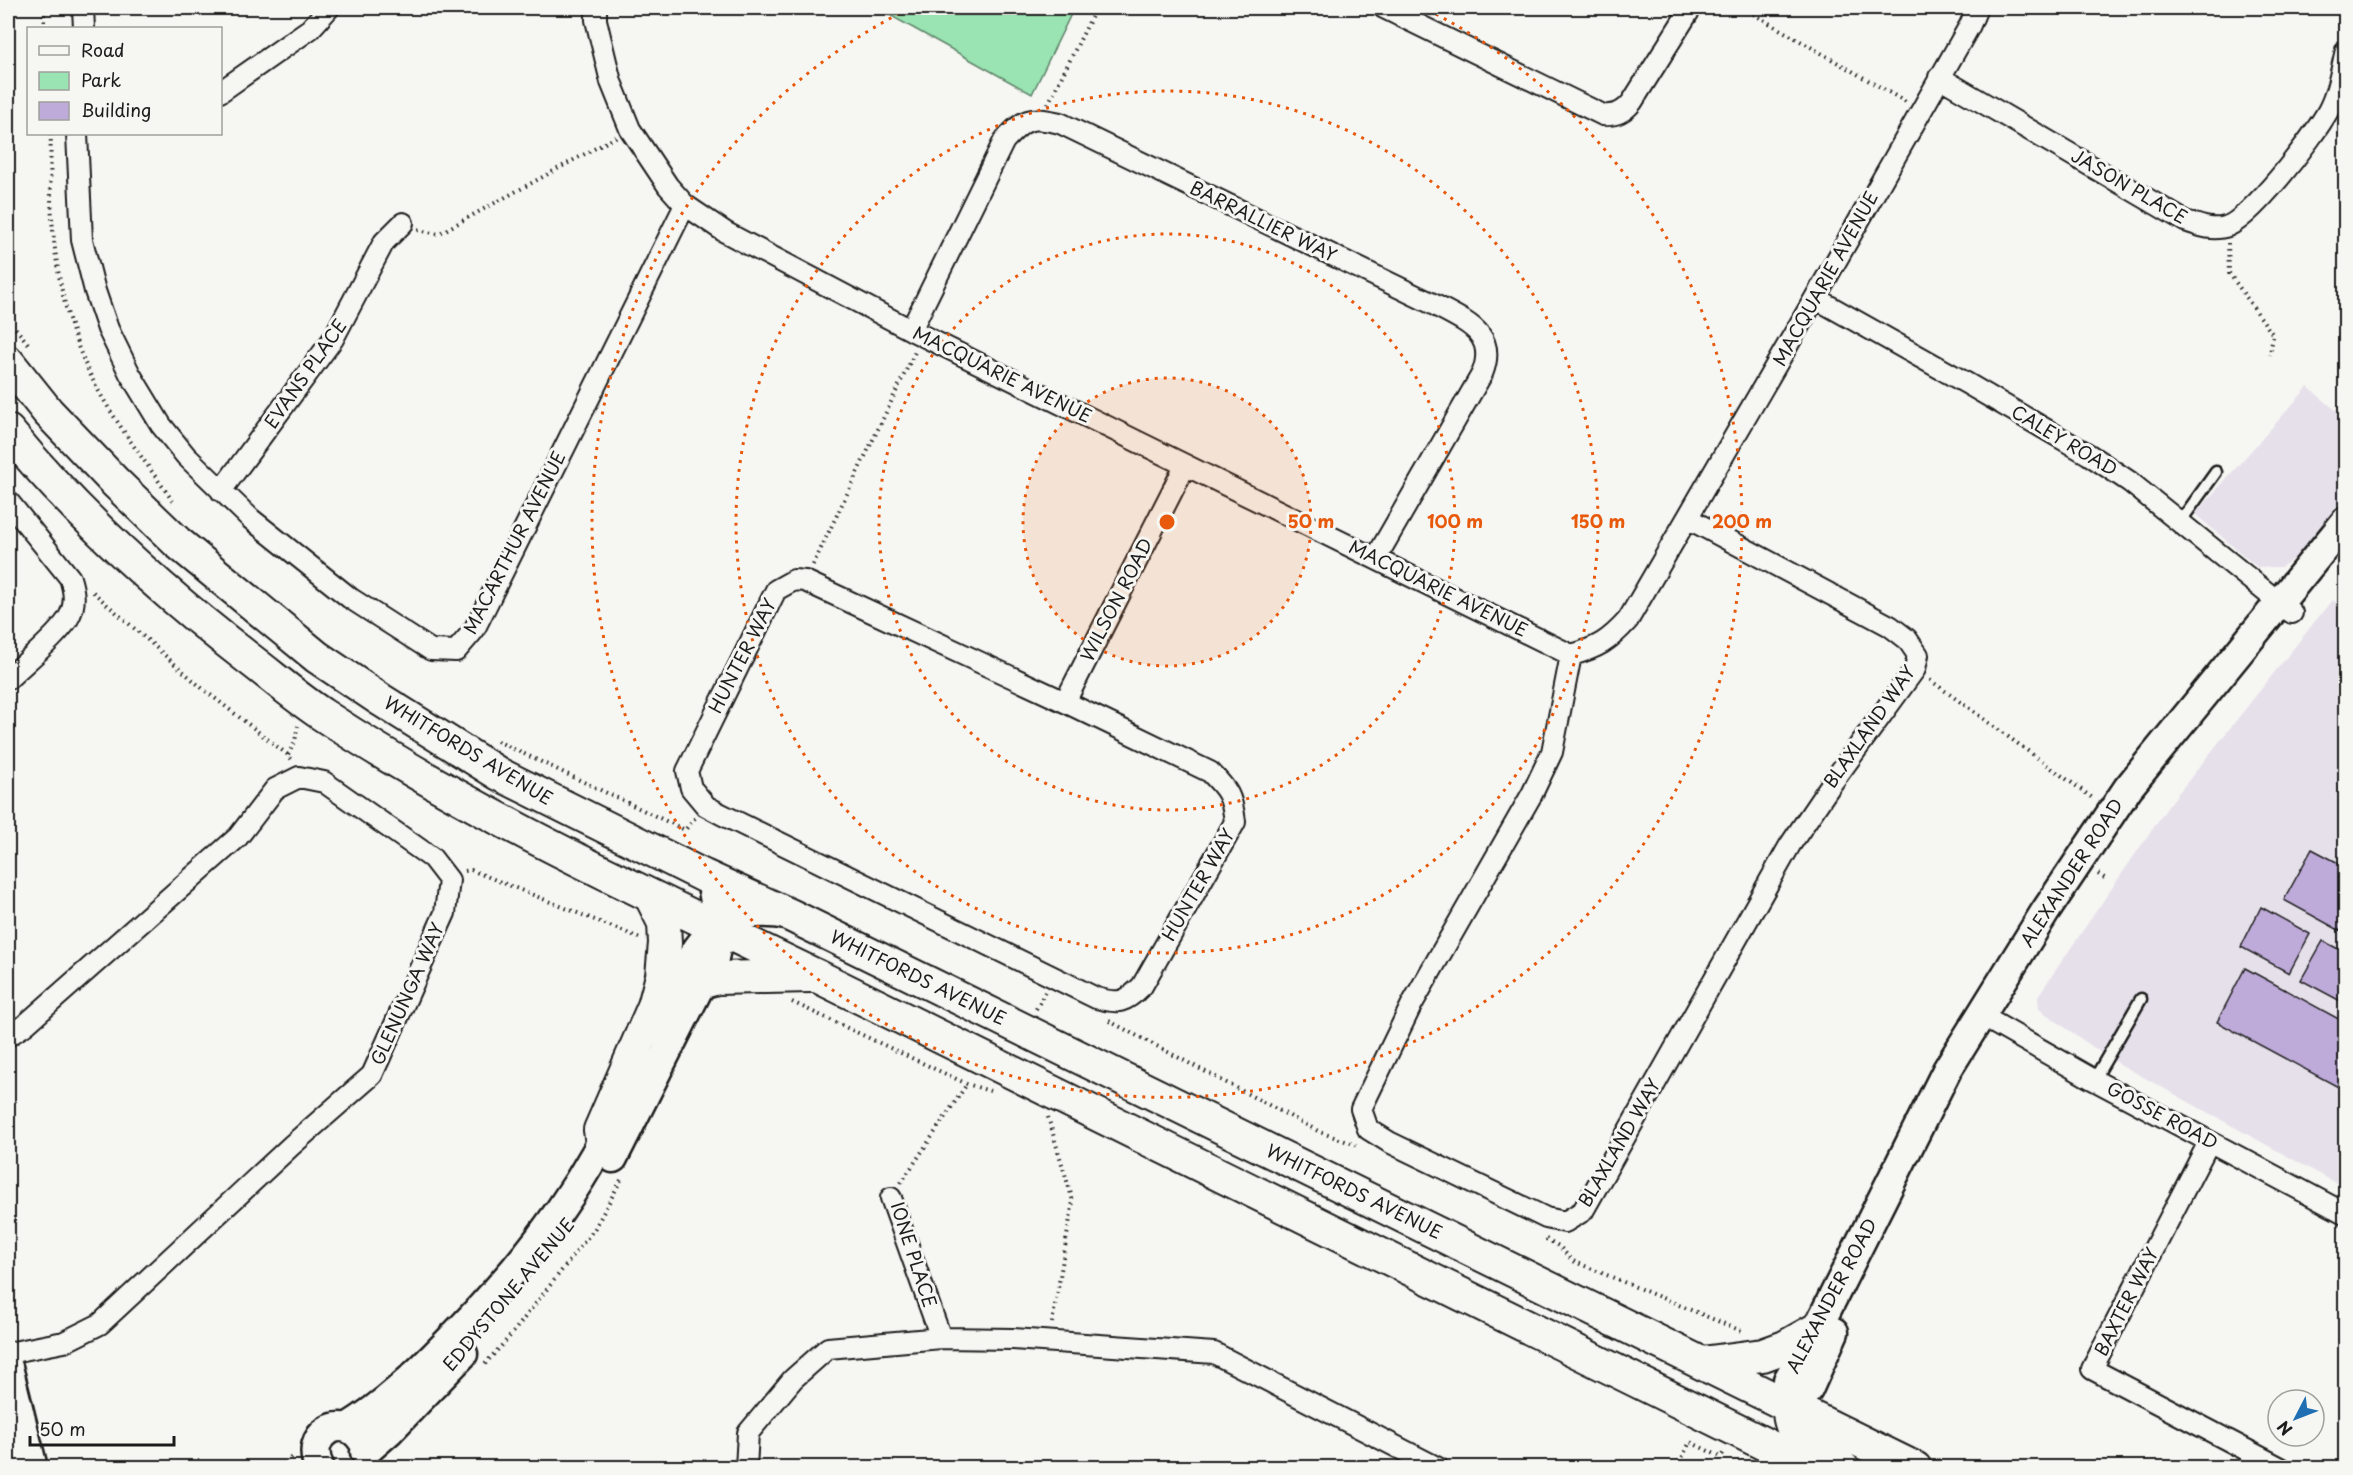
<svg xmlns="http://www.w3.org/2000/svg" width="2353" height="1475" viewBox="0 0 2353 1475" font-family="'Playpen Sans',sans-serif">
	<style>
		.built { fill: #e6e0eb }
		.green { fill: #9ae3b2; stroke: #5b8067; stroke-width: 1.5 }
		.building { fill: #bfabda; stroke: #1c1c1c; stroke-width: 1.5 }
		.lines { fill: none; stroke-linecap: round; stroke-linejoin: round }
		.lane-casing { stroke: #1c1c1c; stroke-width: 15 }
		.street-casing { stroke: #1c1c1c; stroke-width: 24 }
		.secondary-casing { stroke: #1c1c1c; stroke-width: 33 }
		.primary-casing { stroke: #1c1c1c; stroke-width: 36 }
		.path { stroke: #1c1c1c; stroke-width: 4; stroke-dasharray: 1.5 4.5; stroke-linecap: butt }
		.lane { stroke: #f6f6f2; stroke-width: 10 }
		.street { stroke: #f6f6f2; stroke-width: 20 }
		.secondary { stroke: #f6f6f2; stroke-width: 28 }
		.primary { stroke: #f6f6f2; stroke-width: 32 }
		.ring { fill: none; stroke: #e8590c; stroke-width: 3; stroke-dasharray: 3 6 }
		.labels { text-anchor: middle; stroke-width: 6; stroke-linejoin: round; paint-order: stroke }
		.street-label { font-size: 18px; fill: #1c1c1c; stroke: #f6f6f2 }
		.centre { fill: #e8590c; stroke: #f6f6f2; stroke-width: 3 }
		.ring-label { font-size: 18px; text-anchor: middle; font-weight: bold; fill: #e8590c; stroke: #f6f6f2; stroke-width: 6; stroke-linejoin: round; paint-order: stroke }
	</style>
	<rect width="100%" height="100%" fill="#f6f6f2"/>
	<filter id="ink" filterUnits="userSpaceOnUse"><feTurbulence type="fractalNoise" baseFrequency=".0167" numOctaves="2"/><feDisplacementMap in="SourceGraphic" scale="12" xChannelSelector="R" yChannelSelector="G"/><feConvolveMatrix kernelMatrix="1 2 1 2 8 2 1 2 1" color-interpolation-filters="sRGB"/></filter>
	<g filter="url(#ink)">
		<!-- built -->
		<path class="built" d="M2308 387 2345 418V495L2298 556 2281 567H2257L2195 514Z
			M2332 600 2345 607V1188L2107 1057 2039 1009 2038 996 2169 805Z"/>
		<!-- green -->
		<path class="green" d="M877 8H1074L1032 94Z"/>
		<!-- building -->
		<path class="building" d="M2312 849 2346 867V934L2284 900Z
			M2261 907 2310 934 2289 973 2241 947Z
			M2323 941 2346 953V1004L2301 980Z
			M2245 968 2346 1023V1083L2342 1089 2217 1022Z"/>
		<g class="lines">
			<!-- lane casing -->
			<g class="lane-casing">
				<path id="lane" d="M2180 522 2216 472
					M2094 1080 2141 999"/>
			</g>
			<!-- street casing -->
			<g class="street-casing">
				<path id="street" d="M83 8 84 28
					M596 8V20L611 82 630 129 668 186 685 205 725 232 911 330 1571 655C1598 648 1609 641 1628 620L1815 298 1970 25 1977 8
					M1384 8 1603 115C1616 116 1624 112 1632 102L1691 8
					M1939 77 2185 221C2198 225 2211 231 2225 227 2249 222 2315 135 2328 111 2338 92 2341 71 2346 50
					M220 92 310 29 329 8
					M77 134 82 240 95 291 108 329 130 374 161 425 186 456 251 519 350 598 431 650 456 651 474 630 685 205
					M1815 298 1968 384 2088 454 2130 482 2292 613
					M911 330 1004 141C1025 118 1030 116 1060 123L1433 304C1463 321 1499 332 1482 374L1376 558
					M221 491 333 339 384 242 403 223
					M8 501 70 578C74 591 76 602 70 615 62 633 23 664 8 679
					M794 580 805 581 1065 702 1210 772C1228 790 1232 796 1235 822L1142 986C1125 1003 1119 1004 1096 998L721 814 706 806 691 788 687 771 776 590Z
					M1571 655 1552 752 1532 794 1412 1004 1361 1109 1368 1129 1389 1142 1546 1218 1565 1222 1583 1211 1790 845 1834 780 1915 669 1918 655 1907 639 1890 626 1689 519
					M1065 702 1185 466
					M1980 1015 2094 1080 2346 1214
					M8 1036 25 1025 238 837 275 789 299 777 324 782 432 858 449 880 445 913 372 1075 292 1145 100 1324 64 1342 8 1353
					M2209 1142 2092 1369 2281 1468
					M891 1198 941 1338
					M746 1468 748 1433 793 1379 828 1348 941 1338 1013 1339 1214 1353 1438 1468"/>
			</g>
			<!-- secondary casing -->
			<g class="secondary-casing">
				<path id="secondary" d="M656 1032C686 970 702 899 787 915
					M613 1158 714 958 720 930 711 879
					M8 1367 33 1468
					M1789 1405 1788 1380 1817 1329 1947 1070 2045 912 2128 788 2346 521
					M1789 1405 1808 1390 1834 1332
					M347 1428C385 1405 417 1374 448 1342 513 1276 571 1206 612 1122
					M365 1452 389 1431 463 1354
					M320 1468C302 1435 343 1411 362 1440"/>
			</g>
			<!-- primary casing -->
			<g class="primary-casing">
				<path id="primary" d="M8 362 48 412 115 482 177 542 317 657 381 700 499 774 704 876 792 916 1915 1468
					M8 431C78 516 161 591 248 658 273 677 297 698 323 715 479 818 650 895 817 976L1813 1468
					M703 982 717 978 811 976
					M602 1143 600 1130 654 1006 662 976 665 943 664 923 651 897
					M1702 1363 1763 1355 1785 1347 1817 1329
					M1789 1405C1787 1441 1816 1452 1843 1468"/>
			</g>
			<!-- path -->
			<path class="path" d="M1743 8 1906 102
				M44 28V8
				M1048 104 1096 8
				M51 134C48 221 55 310 97 388 119 428 148 465 174 503
				M418 230 438 234 616 137
				M2228 243 2229 273 2273 335 2270 355
				M8 319 30 346
				M813 565 915 352
				M93 592 203 689 288 755 293 761
				M1930 680 2094 799
				M497 741 685 830 695 818
				M288 755 295 741 298 726
				M465 871 471 870 642 939
				M2098 874 2106 879
				M792 1002 967 1084 990 1091
				M1036 1009 1045 992
				M1109 1021 1320 1132 1356 1145
				M1048 1117 1073 1201 1052 1323
				M901 1183 967 1084
				M1546 1239 1559 1246 1573 1261 1744 1332
				M485 1364 511 1335 595 1228 621 1180
				M1938 1461 1950 1468
				M283 1468 292 1456
				M1677 1468 1690 1442 1721 1457 1724 1452"/>
			<!-- lane -->
			<use href="#lane" class="lane"/>
			<!-- street -->
			<use href="#street" class="street"/>
			<!-- secondary -->
			<use href="#secondary" class="secondary"/>
			<!-- primary -->
			<use href="#primary" class="primary"/>
		</g>
	</g>
	<!-- distance rings -->
	<circle cx="1167" cy="522" r="144" fill="#e8590c" fill-opacity=".12"/>
	<g class="ring">
		<circle cx="1167" cy="522" r="144"/>
		<circle cx="1167" cy="522" r="288"/>
		<circle cx="1167" cy="522" r="431"/>
		<path d="M1428 10A575 575 0 1 1 906 10"/>
	</g>
	<g class="labels">
		<!-- street labels -->
		<g class="street-label">
			<text transform="translate(2129 187) rotate(30)" y="6">JASON PLACE</text>
			<text transform="translate(1263 222) rotate(26)" y="6">BARRALLIER WAY</text>
			<text transform="translate(1826 279) rotate(-61)" y="6">MACQUARIE AVENUE</text>
			<text transform="translate(306 374) rotate(-55)" y="6">EVANS PLACE</text>
			<text transform="translate(1002 375) rotate(26)" y="6">MACQUARIE AVENUE</text>
			<text transform="translate(2064 441) rotate(31)" y="6">CALEY ROAD</text>
			<text transform="translate(515 543) rotate(-63)" y="6">MACARTHUR AVENUE</text>
			<text transform="translate(1438 589) rotate(26)" y="6">MACQUARIE AVENUE</text>
			<text transform="translate(1117 600) rotate(-63)" y="6">WILSON ROAD</text>
			<text transform="translate(743 656) rotate(-63)" y="6">HUNTER WAY</text>
			<text transform="translate(1870 727) rotate(-55)" y="6">BLAXLAND WAY</text>
			<text transform="translate(468 751) rotate(31)" y="6">WHITFORDS AVENUE</text>
			<text transform="translate(2072 873) rotate(-57)" y="6">ALEXANDER ROAD</text>
			<text transform="translate(1199 885) rotate(-60)" y="6">HUNTER WAY</text>
			<text transform="translate(918 978) rotate(26)" y="6">WHITFORDS AVENUE</text>
			<text transform="translate(408 994) rotate(-66)" y="6">GLENUNGA WAY</text>
			<text transform="translate(2162 1116) rotate(28)" y="6">GOSSE ROAD</text>
			<text transform="translate(1620 1143) rotate(-60)" y="6">BLAXLAND WAY</text>
			<text transform="translate(1354 1192) rotate(26)" y="6">WHITFORDS AVENUE</text>
			<text transform="translate(913 1255) rotate(72)" y="6">IONE PLACE</text>
			<text transform="translate(509 1295) rotate(-50)" y="6">EDDYSTONE AVENUE</text>
			<text transform="translate(1832 1296) rotate(-62)" y="6">ALEXANDER ROAD</text>
			<text transform="translate(2127 1302) rotate(-63)" y="6">BAXTER WAY</text>
		</g>
	</g>
	<circle cx="1167" cy="522" r="9" class="centre"/>
	<g class="ring-label">
		<text x="1311" y="528">50 m</text>
		<text x="1455" y="528">100 m</text>
		<text x="1598" y="528">150 m</text>
		<text x="1742" y="528">200 m</text>
	</g>
	<!-- margin -->
	<rect width="2353" height="1475" fill="none" stroke="#f6f6f2" stroke-width="30"/>
	<rect x="15" y="15" width="2323" height="1445" fill="none" stroke="#1c1c1c" stroke-width="2" filter="url(#ink)"/>
	<!-- legend -->
	<rect x="27" y="27" width="195" height="108" fill="#f6f6f2" stroke="#9f9f9c" stroke-width="1.5"/>
	<rect x="39" y="46" width="30" height="9" fill="#f6f6f2" stroke="#9f9f9c" stroke-width="1.5"/>
	<text x="81" y="57" font-size="18" fill="#1c1c1c">Road</text>
	<rect x="39" y="72" width="30" height="18" fill="#9ae3b2" stroke="#9f9f9c" stroke-width="1.5"/>
	<text x="81" y="87" font-size="18" fill="#1c1c1c">Park</text>
	<rect x="39" y="102" width="30" height="18" fill="#bfabda" stroke="#9f9f9c" stroke-width="1.5"/>
	<text x="81" y="117" font-size="18" fill="#1c1c1c">Building</text>
	<!-- north arrow -->
	<g transform="translate(2296 1418) rotate(228)"><circle r="28" fill="#f6f6f2" stroke="#9f9f9c" stroke-width="1.5"/>
	<path d="M0-4.5L10 22L0 15L-10 22Z" fill="#1f6fb2"/>
	<text y="-9" font-size="16" font-weight="bold" text-anchor="middle" fill="#1c1c1c">N</text>
	</g>
	<!-- scale -->
	<path d="M30 1436v9h144v-9" fill="none" stroke="#1c1c1c" stroke-width="3"/>
	<text x="39" y="1436" font-size="18" fill="#1c1c1c" stroke="#f6f6f2" stroke-width="4.5" paint-order="stroke">50 m</text>
</svg>
